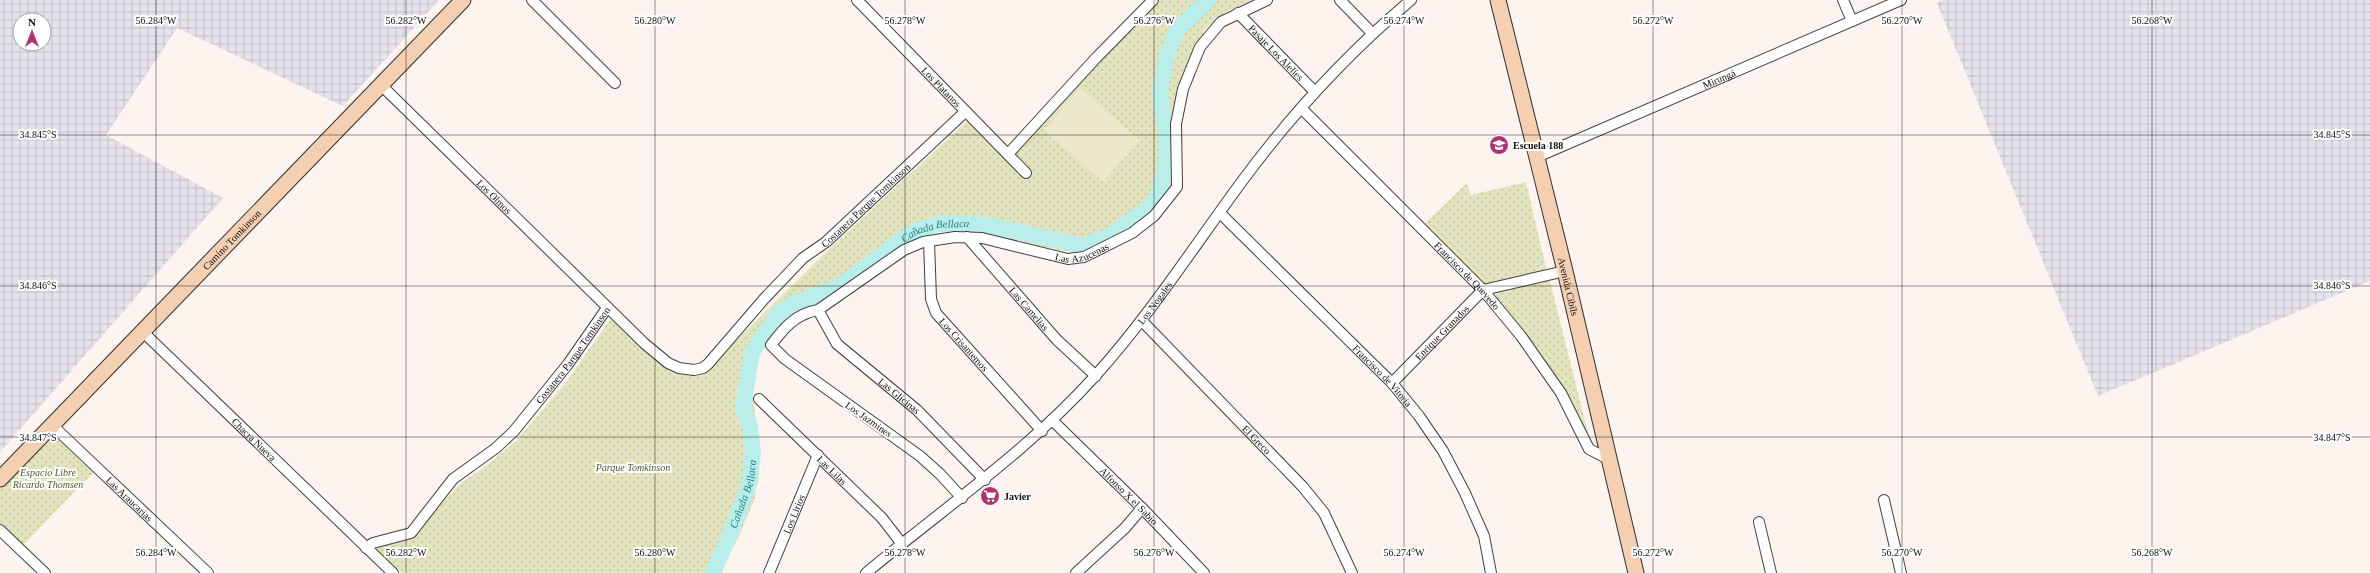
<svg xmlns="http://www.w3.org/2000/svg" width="2370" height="573" viewBox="0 0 2370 573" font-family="'Times New Roman',serif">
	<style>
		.industrial { fill: url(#industrial-grid); fill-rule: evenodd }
		.grass { fill: url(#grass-dots) }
		.pitch { fill: #ece9cd }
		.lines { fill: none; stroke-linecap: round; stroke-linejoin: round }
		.river { stroke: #baeeea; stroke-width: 16 }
		.street-casing { stroke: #404040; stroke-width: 12 }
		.secondary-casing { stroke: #2f2f2f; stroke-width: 17 }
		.street { stroke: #fff; stroke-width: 10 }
		.secondary { stroke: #f5cfb2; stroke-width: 15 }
		.ticks { fill: none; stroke: #0d0d0d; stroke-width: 1; stroke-opacity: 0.45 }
		.labels { text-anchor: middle; stroke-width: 4; stroke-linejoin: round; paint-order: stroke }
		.street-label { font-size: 10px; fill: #0d0d0d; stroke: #fff }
		.poi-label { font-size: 10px; font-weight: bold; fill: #0d0d0d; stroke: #fff; text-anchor: start }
		.park-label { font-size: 10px; font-style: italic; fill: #4a5d25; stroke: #fff }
		.water-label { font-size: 11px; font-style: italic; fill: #248382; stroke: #fff }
		.ticks-label { font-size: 10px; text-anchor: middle; fill: #0d0d0d; stroke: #fff; stroke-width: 4; stroke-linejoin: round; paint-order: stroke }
	</style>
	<defs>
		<pattern id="industrial-grid" width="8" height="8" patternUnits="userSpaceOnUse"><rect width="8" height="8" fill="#e6e2eb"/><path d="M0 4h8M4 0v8" fill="none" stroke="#c4c1c8"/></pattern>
		<pattern id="grass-dots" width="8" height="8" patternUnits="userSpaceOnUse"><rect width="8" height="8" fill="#e2e4bd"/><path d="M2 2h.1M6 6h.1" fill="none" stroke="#c1c2a1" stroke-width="1.8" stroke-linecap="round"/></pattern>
	</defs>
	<rect width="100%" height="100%" fill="#fdf4ef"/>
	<!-- industrial -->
	<path class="industrial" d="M0 0H439L343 106 177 28 106 135 223 198 0 452ZM20 20H44V44H20Z
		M1943 0H2370V281L2098 396 1937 3Z"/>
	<!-- grass -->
	<path class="grass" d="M1155 0H1254L1227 11 1205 29 1189 58 1174 103 1173 172 1169 191 1144 221 1082 254 1039 246 991 232 937 228 916 235 832 296 788 314 761 348 751 378 758 439 755 498 736 543 717 573H402L376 549 411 535 460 484 491 462 516 441 567 381 609 321 614 319 649 355 666 367 681 371 713 363 827 251 967 121 1010 162 1110 47Z
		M1526 182 1547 272 1483 285 1423 225 1467 183 1471 195Z
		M1547 280 1550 281 1590 441 1495 298 1497 292Z
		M55 433 95 471 23 545 0 525V486Z"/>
	<!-- pitch -->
	<path class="pitch" d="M1080 88 1140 140 1103 182 1044 130Z"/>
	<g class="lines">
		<!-- river -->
		<path class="river" id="s1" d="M713 573 732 529 750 481 753 452 750 426 743 407 752 352 779 313 792 304 840 286 898 242 917 230 939 224 965 223 993 226 1084 246 1112 234 1155 203 1165 171 1167 138 1160 94 1167 53 1178 29 1208 0"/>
		<!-- street casing -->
		<g class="street-casing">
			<g id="street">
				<path d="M532 0 615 83"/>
				<path id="s2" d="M857 0 1026 173"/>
				<path d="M1340 0 1372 33"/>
				<path d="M1843 0 1852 21"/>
				<path id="s3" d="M1238 13 1315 92"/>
				<path id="s4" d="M381 85 645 344 668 363 679 368 694 370 703 368 708 364 764 299 803 258 826 242 965 112"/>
				<path id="s5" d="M1301 108 1483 290 1521 336 1561 393 1589 449 1610 460"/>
				<path d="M1008 154 1096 58 1153 0"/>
				<path id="s6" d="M1537 157 1901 0"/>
				<path id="s7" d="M1220 213 1392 383 1419 416 1443 451 1465 493 1484 536 1491 573"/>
				<path id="s8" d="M967 237 1057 340 1096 376"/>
				<path id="s9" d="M929 241 931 299 936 313 1042 431"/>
				<path id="s10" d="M818 310 837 344 917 410 985 480"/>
				<path id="s11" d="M1142 321 1303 487 1324 513 1352 573"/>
				<path id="s12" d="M142 331 393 573"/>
				<path id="s13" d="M1392 383 1483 290 1565 271"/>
				<path id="s14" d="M759 399 882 518 902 544"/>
				<path id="s15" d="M1052 420 1142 508 1204 573"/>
				<path id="s16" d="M52 425 208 573"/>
				<path id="s17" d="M962 498 940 474 920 456 785 359 771 345C784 328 795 314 818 310L904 250 923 242 955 237 982 238 1068 259 1084 257 1132 233 1154 216 1177 187 1176 124 1183 89 1200 47 1221 22 1267 0"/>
				<path d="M1884 500 1901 573"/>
				<path d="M1759 522 1771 573"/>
				<path d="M0 530 45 573"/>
				<path id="s18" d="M366 548 373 543 411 533 453 479 496 448 514 431 568 364 607 308"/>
				<path id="s19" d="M769 573 818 455"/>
				<path id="s20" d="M866 573C944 508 1027 452 1096 375 1149 316 1193 248 1240 184 1290 116 1347 54 1411 0"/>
				<path d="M1076 573 1125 528 1142 508"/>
			</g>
		</g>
		<!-- secondary casing -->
		<g class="secondary-casing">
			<g id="secondary">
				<path id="s21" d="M1498 0 1565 271 1636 573"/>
				<path id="s22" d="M0 479 463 0"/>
			</g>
		</g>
		<!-- street -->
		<use href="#street" class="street"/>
		<!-- secondary -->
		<use href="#secondary" class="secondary"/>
	</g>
	<!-- ticks -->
	<path class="ticks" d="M156 0V573M406 0V573M655 0V573M905 0V573M1154 0V573M1404 0V573M1653 0V573M1902 0V573M2152 0V573M0 135H2370M0 286H2370M0 437H2370"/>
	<!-- icons -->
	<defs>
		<g id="school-disc" transform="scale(1)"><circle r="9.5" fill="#ac3671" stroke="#fff"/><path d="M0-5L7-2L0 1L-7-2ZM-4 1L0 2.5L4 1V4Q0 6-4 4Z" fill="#fff"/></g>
		<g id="supermarket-disc" transform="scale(1)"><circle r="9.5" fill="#ac3671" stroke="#fff"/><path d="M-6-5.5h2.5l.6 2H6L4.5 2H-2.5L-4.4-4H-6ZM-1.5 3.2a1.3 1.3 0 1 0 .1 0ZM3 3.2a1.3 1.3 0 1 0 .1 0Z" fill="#fff"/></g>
	</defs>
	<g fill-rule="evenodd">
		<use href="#school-disc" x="1499" y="145"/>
		<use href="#supermarket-disc" x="990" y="496"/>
	</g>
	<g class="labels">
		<!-- street labels -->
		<g class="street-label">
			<text dy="4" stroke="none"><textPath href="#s3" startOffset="55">Pasaje Los Alelíes</textPath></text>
			<text dy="4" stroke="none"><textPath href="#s6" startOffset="198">Mirungá</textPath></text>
			<text dy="4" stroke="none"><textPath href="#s2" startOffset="121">Los Platanos</textPath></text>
			<text dy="4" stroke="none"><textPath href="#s4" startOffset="159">Los Olmos</textPath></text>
			<text dy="4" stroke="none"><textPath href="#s4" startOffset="667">Costanera Parque Tomkinson</textPath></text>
			<text dy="4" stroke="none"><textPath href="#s22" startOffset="333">Camino Tomkinson</textPath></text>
			<text dy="4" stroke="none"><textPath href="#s17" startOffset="594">Las Azucenas</textPath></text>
			<text dy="4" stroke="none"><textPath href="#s5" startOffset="236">Francisco de Quevedo</textPath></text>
			<text dy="4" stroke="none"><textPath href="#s21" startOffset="295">Avenida Cibils</textPath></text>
			<text dy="4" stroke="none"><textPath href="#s20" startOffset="397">Los Nogales</textPath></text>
			<text dy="4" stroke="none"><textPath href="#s8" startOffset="95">Las Camelias</textPath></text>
			<text dy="4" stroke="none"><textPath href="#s13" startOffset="71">Enrique Granados</textPath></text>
			<text dy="4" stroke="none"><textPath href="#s9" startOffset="115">Los Crisantemos</textPath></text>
			<text dy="4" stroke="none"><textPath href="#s18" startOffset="290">Costanera Parque Tomkinson</textPath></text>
			<text dy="4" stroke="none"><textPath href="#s7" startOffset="230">Francisco de Vitoria</textPath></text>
			<text dy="4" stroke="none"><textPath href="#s10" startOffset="120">Las Glicinas</textPath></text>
			<text transform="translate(869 419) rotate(35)" y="4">Los Jazmines</text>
			<text dy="4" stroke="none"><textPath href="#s12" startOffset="156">Chacra Nueva</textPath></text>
			<text dy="4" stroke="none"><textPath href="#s11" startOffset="165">El Greco</textPath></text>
			<text dy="4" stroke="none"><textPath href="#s14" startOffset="102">Las Lilas</textPath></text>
			<text dy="4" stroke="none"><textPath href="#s15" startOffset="108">Alfonso X el Sabio</textPath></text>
			<text dy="4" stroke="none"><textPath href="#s16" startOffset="107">Las Araucarias</textPath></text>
			<text dy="4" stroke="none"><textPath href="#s19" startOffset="64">Los Lirios</textPath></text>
		</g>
		<!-- poi labels -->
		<g class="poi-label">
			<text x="1513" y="149">Escuela 188</text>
			<text x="1004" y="500">Javier</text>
		</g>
		<!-- park labels -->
		<g class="park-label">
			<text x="633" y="471">Parque Tomkinson</text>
			<text x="48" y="476">Espacio Libre<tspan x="48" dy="12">Ricardo Thomsen</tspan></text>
		</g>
		<!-- water labels -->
		<g class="water-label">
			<text dy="4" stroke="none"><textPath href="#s1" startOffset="458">Cañada Bellaca</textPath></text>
			<text dy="4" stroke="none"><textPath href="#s1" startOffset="85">Cañada Bellaca</textPath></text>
		</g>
	</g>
	<g class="ticks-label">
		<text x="156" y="24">56.284°W</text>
		<text x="406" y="24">56.282°W</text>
		<text x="655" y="24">56.280°W</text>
		<text x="905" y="24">56.278°W</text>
		<text x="1154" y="24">56.276°W</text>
		<text x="1404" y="24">56.274°W</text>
		<text x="1653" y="24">56.272°W</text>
		<text x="1902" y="24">56.270°W</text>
		<text x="2152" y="24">56.268°W</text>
		<text x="38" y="138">34.845°S</text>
		<text x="2332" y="138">34.845°S</text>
		<text x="38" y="289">34.846°S</text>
		<text x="2332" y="289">34.846°S</text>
		<text x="38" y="441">34.847°S</text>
		<text x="2332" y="441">34.847°S</text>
		<text x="156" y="556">56.284°W</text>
		<text x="406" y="556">56.282°W</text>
		<text x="655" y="556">56.280°W</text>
		<text x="905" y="556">56.278°W</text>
		<text x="1154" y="556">56.276°W</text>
		<text x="1404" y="556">56.274°W</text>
		<text x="1653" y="556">56.272°W</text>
		<text x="1902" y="556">56.270°W</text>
		<text x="2152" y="556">56.268°W</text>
	</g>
	<!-- north arrow -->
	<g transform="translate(32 32)"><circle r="19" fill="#ffffff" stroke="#9e9e9e"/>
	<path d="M0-3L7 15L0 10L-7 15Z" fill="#ac3671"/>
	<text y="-6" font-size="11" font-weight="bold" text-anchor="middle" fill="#0d0d0d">N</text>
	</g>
</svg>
